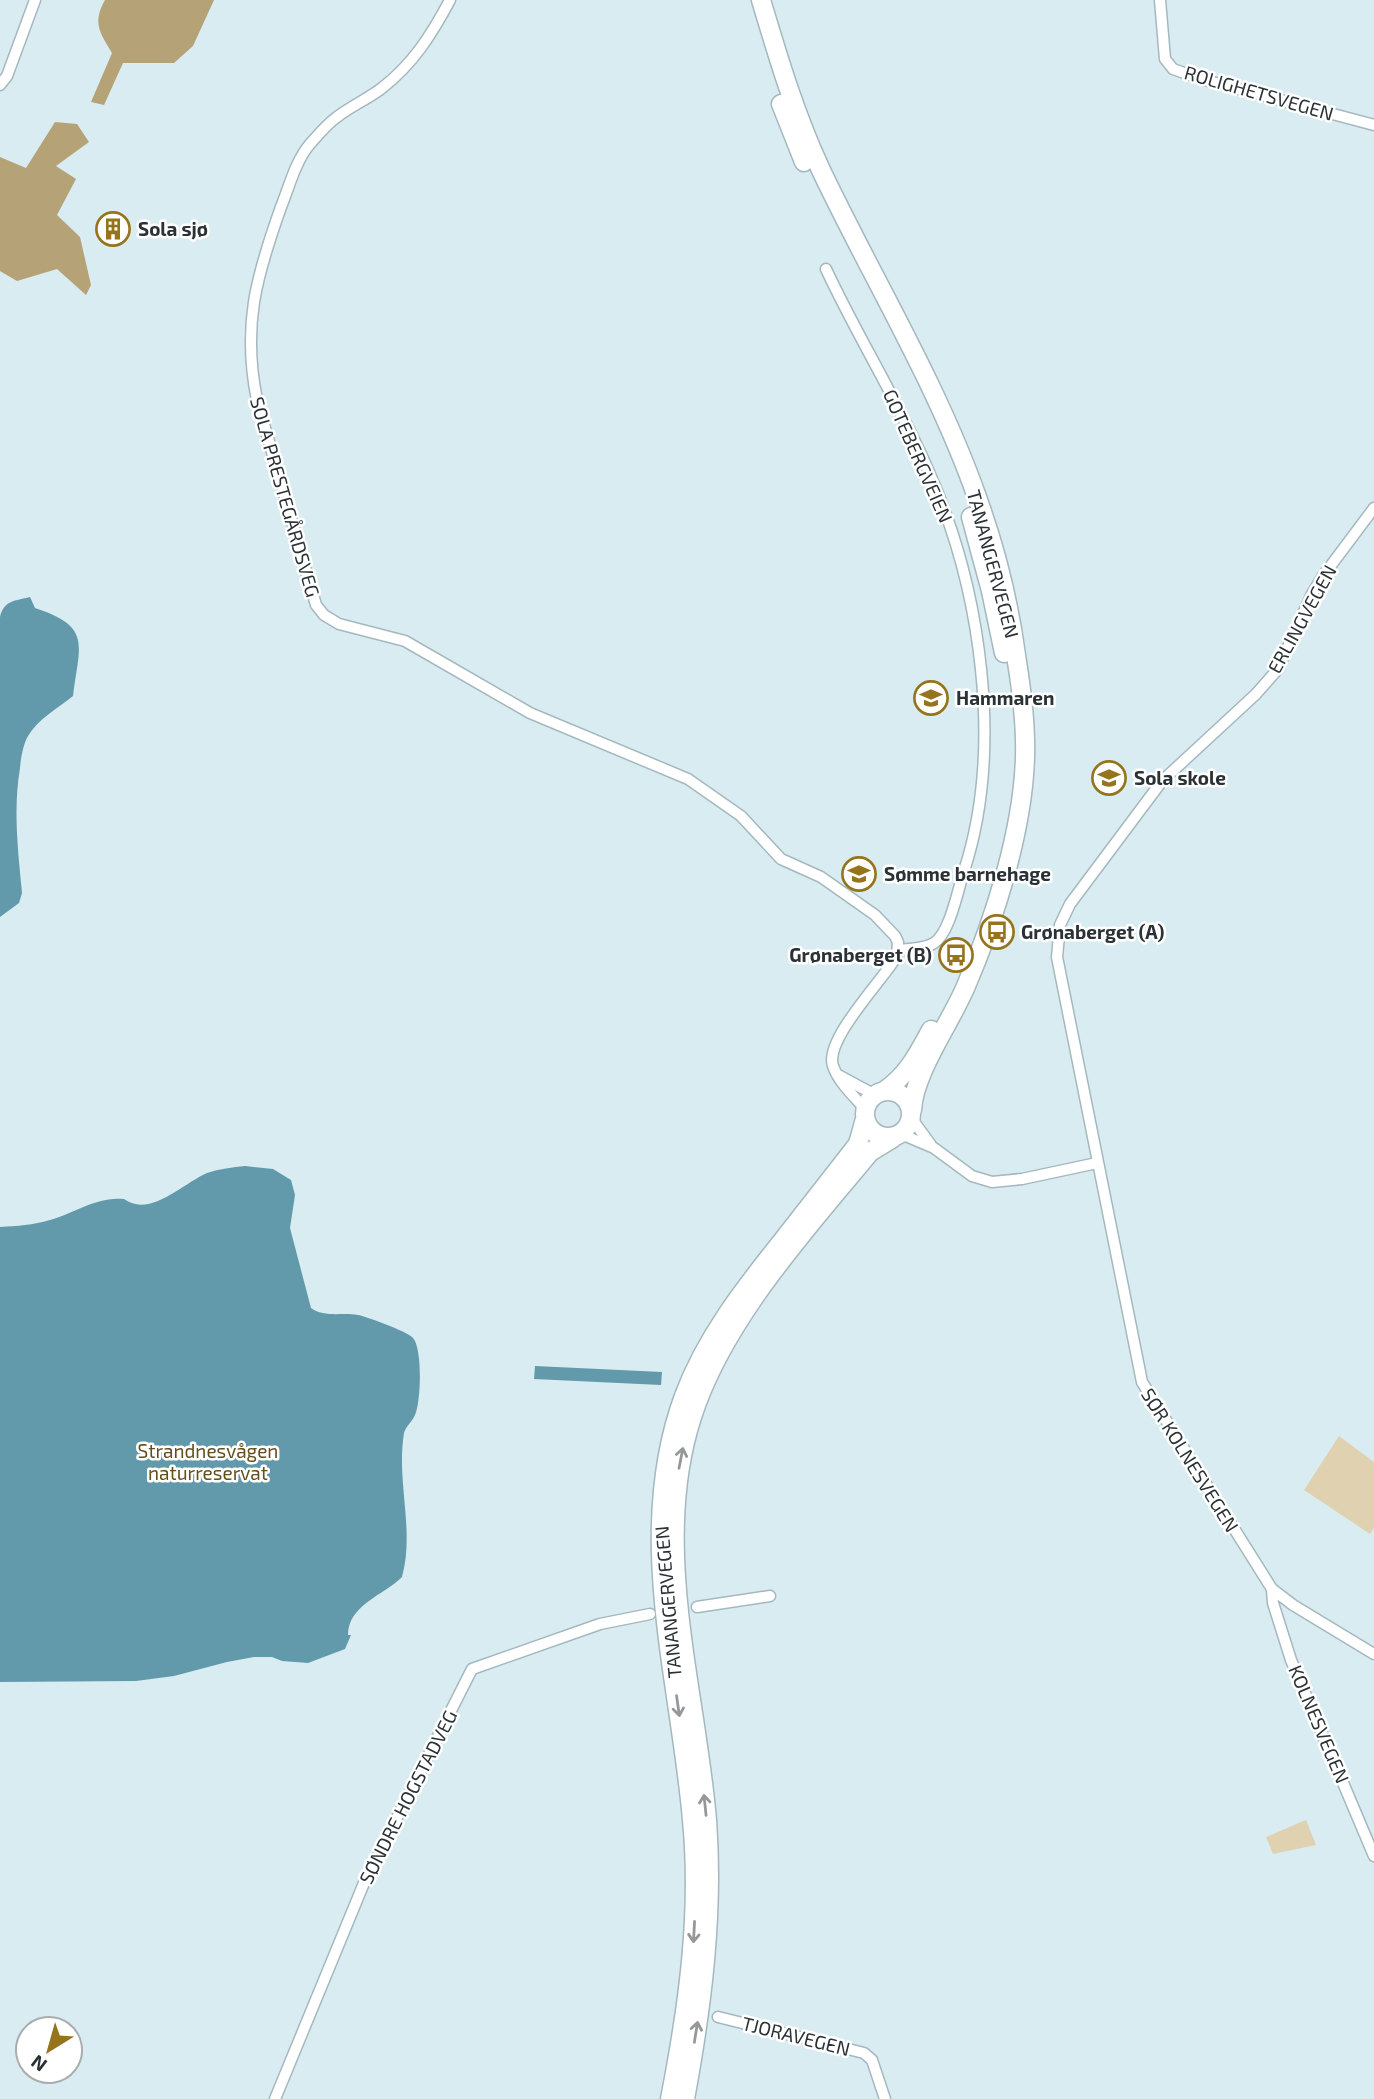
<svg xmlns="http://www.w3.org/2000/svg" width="1374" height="2099" viewBox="0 0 1374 2099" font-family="'Exo 2',sans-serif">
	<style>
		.green { fill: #e0d2b1 }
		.forest { fill: #b6a277 }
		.water { fill: #629aab }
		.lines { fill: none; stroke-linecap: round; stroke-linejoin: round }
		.street-casing { stroke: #a5b8be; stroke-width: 13 }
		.highway-casing { stroke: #a5b8be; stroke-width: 21 }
		.street { stroke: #fff; stroke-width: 10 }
		.highway { stroke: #fff; stroke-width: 18 }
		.oneway { stroke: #95989a }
		.labels { text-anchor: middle; stroke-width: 5; stroke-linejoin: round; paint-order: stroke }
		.street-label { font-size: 19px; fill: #2b3235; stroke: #fff }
		.poi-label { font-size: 19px; font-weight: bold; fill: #2b3235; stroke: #fff; text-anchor: start }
		.park-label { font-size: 19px; fill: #644f1a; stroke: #fff }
	</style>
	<rect width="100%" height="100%" fill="#d8ecf2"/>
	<!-- green -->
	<path class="green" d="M1339 1436 1374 1462V1528L1370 1534 1304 1490Z
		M1306 1820 1316 1845 1273 1854 1266 1837Z"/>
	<!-- forest -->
	<path class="forest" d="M105 0H214L193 46 174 63H123L104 105 91 102 112 53C100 33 92 23 105 0Z
		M55 122 77 124 89 142 56 166 76 179 57 215 80 237 91 285 86 295 57 269 17 281 0 271V157L26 168Z"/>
	<!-- water -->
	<path class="water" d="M30 597 35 608C93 627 79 645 73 696 58 708 38 719 28 736 23 745 21 757 20 768 13 810 18 850 22 893L19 903 0 917V617C4 600 15 601 30 597Z
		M245 1166 273 1169 291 1180 295 1195 290 1228 311 1308C324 1318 343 1312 358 1315 365 1316 408 1332 412 1337 423 1346 421 1402 415 1415 412 1422 406 1426 404 1433 396 1482 415 1530 402 1577 384 1595 348 1605 348 1635H351L345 1649 308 1663 282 1661 272 1657H254L227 1662 174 1676 136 1681 0 1682V1227C17 1226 33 1225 50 1220 75 1213 97 1196 124 1199 150 1218 182 1184 207 1173 219 1169 233 1167 245 1166Z
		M535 1366 662 1372 661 1385 534 1379Z"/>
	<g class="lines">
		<!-- street casing -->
		<g class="street-casing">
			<path id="street" d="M450 0C432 34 413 64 382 88 368 99 351 106 337 117 327 124 318 135 310 144 296 160 289 187 281 207 256 277 242 326 257 400L316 605 324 615 339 624 405 641 530 713 688 779 741 816 781 859 821 877 875 915 895 936 898 942 897 956C882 981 824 1040 833 1066 839 1083 854 1096 865 1109
				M1160 0 1165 59 1173 69 1201 79 1374 125
				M0 85 7 76 35 0
				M826 269C858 338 899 402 929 472 981 589 1004 748 964 871 958 889 950 933 934 943 925 949 909 949 898 950
				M1374 508 1323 576 1312 594 1278 669 1256 694 1162 781 1070 904 1060 925 1057 957 1142 1382 1272 1589 1293 1605 1374 1654
				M838 1075 875 1095
				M912 1119 931 1145
				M901 1134 934 1148 972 1176 992 1182 1022 1179 1097 1163
				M1272 1589 1273 1603 1291 1660 1374 1856
				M697 1607 770 1596
				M718 2017 864 2053 872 2060 885 2099
				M275 2099 364 1883 472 1669 600 1624 650 1614"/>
		</g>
		<!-- highway casing -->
		<g class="highway-casing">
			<path id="highway" d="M761 0C778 57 795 114 820 168 872 278 938 385 978 500 997 553 1010 607 1017 662 1022 693 1026 725 1025 757 1023 830 995 918 966 986 951 1022 914 1072 912 1110
				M781 104 804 162
				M971 517 991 591 1004 653
				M865 1114a23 23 0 1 1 46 0a23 23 0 1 1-46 0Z
				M884 1091C907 1076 918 1054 931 1030
				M670 2099C688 2007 701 1914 692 1820 680 1679 633 1534 684 1396 706 1337 744 1289 783 1240 808 1208 833 1176 858 1144L865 1119
				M685 2099C702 2007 714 1914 707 1820 696 1689 650 1546 692 1417 721 1325 799 1237 861 1163L870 1152 893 1138"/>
		</g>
		<!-- street -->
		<use href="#street" class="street"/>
		<!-- highway -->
		<use href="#highway" class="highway"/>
	</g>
	<!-- one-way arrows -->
	<defs><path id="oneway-shaft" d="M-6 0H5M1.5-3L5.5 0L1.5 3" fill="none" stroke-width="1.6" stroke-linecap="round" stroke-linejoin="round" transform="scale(1.75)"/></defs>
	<g class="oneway">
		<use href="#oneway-shaft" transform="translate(681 1458) rotate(-79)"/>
		<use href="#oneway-shaft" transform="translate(678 1706) rotate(82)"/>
		<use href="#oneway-shaft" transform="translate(705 1805) rotate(-96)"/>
		<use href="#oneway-shaft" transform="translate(694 1932) rotate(93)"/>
		<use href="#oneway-shaft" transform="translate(696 2032) rotate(-81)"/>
	</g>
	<!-- icons -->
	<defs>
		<g id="building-ring" transform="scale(1.75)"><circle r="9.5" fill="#fff" stroke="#95741c" stroke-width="1.5"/><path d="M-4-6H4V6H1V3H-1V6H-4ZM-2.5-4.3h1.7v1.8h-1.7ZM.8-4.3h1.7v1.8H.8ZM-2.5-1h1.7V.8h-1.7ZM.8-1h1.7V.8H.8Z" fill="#95741c"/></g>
		<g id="school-ring" transform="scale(1.75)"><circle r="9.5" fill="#fff" stroke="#95741c" stroke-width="1.5"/><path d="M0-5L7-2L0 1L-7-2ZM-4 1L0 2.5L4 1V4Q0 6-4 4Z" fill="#95741c"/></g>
		<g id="bus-ring" transform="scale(1.75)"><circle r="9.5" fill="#fff" stroke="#95741c" stroke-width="1.5"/><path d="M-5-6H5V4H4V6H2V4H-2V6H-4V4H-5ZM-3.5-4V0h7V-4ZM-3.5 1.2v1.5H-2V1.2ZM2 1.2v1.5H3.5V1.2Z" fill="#95741c"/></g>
	</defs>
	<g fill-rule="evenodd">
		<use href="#building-ring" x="113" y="229"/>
		<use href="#school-ring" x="931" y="698"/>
		<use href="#school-ring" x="1109" y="778"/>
		<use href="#school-ring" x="859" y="874"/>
		<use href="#bus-ring" x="997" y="932"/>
		<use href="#bus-ring" x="956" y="955"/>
	</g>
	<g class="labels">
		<!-- street labels -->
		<g class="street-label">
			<text transform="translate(1259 93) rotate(16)" y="7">ROLIGHETSVEGEN</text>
			<text transform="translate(918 456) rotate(66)" y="7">GOTEBERGVEIEN</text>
			<text transform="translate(285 497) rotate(74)" y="7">SOLA PRESTEGÅRDSVEG</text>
			<text transform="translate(993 564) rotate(75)" y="7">TANANGERVEGEN</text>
			<text transform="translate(1302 619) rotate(-61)" y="7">ERLINGVEGEN</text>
			<text transform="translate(1190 1460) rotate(58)" y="7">SØR KOLNESVEGEN</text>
			<text transform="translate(668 1602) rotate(-95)" y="7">TANANGERVEGEN</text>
			<text transform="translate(1319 1724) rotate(67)" y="7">KOLNESVEGEN</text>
			<text transform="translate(408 1797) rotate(-63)" y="7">SØNDRE HOGSTADVEG</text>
			<text transform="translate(796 2036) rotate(14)" y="7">TJORAVEGEN</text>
		</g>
		<!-- poi labels -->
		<g class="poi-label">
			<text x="138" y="236">Sola sjø</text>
			<text x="956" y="705">Hammaren</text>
			<text x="1134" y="785">Sola skole</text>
			<text x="884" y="881">Sømme barnehage</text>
			<text x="1021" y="939">Grønaberget (A)</text>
			<text x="932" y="962" text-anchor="end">Grønaberget (B)</text>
		</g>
		<!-- park labels -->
		<g class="park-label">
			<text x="208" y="1458">Strandnesvågen<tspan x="208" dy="22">naturreservat</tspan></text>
		</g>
	</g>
	<!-- north arrow -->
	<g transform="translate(49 2050) rotate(217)"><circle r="33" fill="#ffffff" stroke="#aaadae" stroke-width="2"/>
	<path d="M0-5L12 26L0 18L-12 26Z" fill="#95741c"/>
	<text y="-10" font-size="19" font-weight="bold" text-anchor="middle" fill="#2b3235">N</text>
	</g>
</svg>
